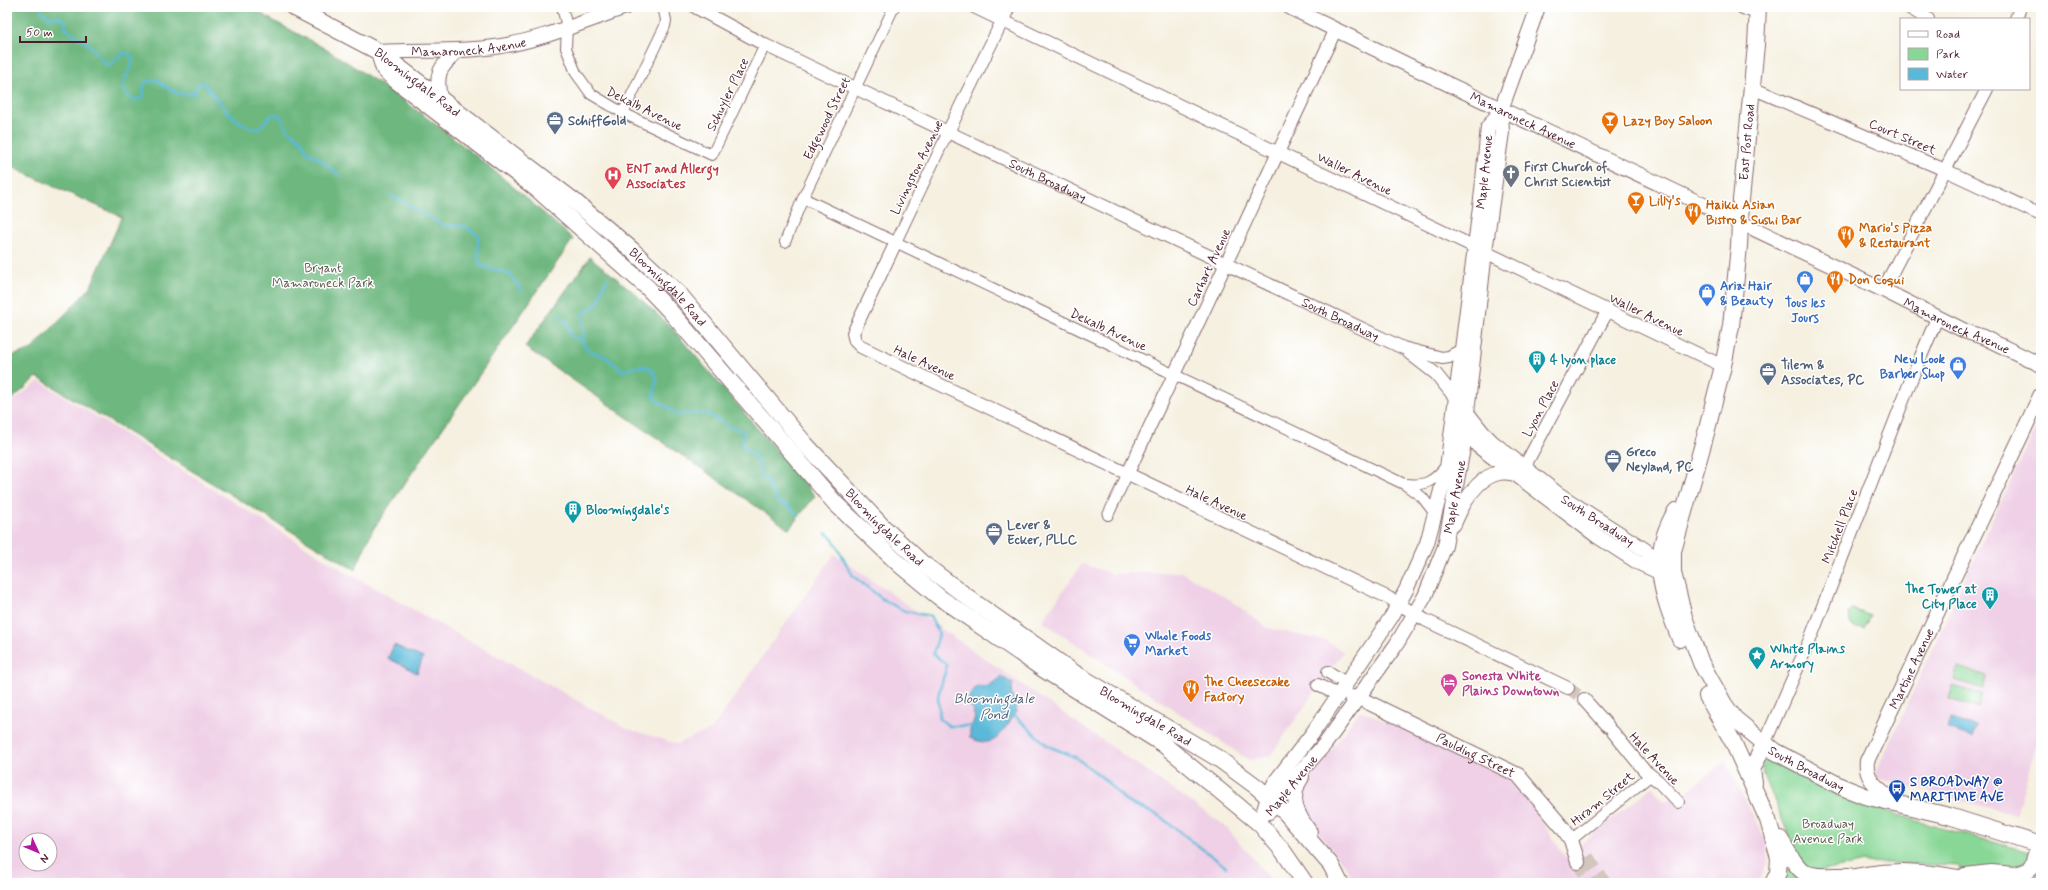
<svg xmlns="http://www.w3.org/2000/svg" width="2048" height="890" viewBox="0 0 2048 890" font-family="Mynerve,sans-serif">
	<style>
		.built { fill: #efd0e6; fill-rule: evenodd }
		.green { fill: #89d797; stroke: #6a7b61 }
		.forest { fill: #6eb880; stroke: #5c6c56 }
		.water { fill: #5ab9d9; stroke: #526c82 }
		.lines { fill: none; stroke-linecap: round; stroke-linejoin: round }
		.stream { stroke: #5ab9d9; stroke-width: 2.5 }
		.tertiary-tunnel { stroke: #d3c6bc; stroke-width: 12; stroke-dasharray: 12 6; stroke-linecap: butt }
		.secondary-tunnel { stroke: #d3c6bc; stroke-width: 14; stroke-dasharray: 14 7; stroke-linecap: butt }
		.minor-casing { stroke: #86686a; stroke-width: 12 }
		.tertiary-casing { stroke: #86686a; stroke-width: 14 }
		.secondary-casing { stroke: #86686a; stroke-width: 16 }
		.primary-casing { stroke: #86686a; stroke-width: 18 }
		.minor { stroke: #fff; stroke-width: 10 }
		.tertiary { stroke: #fff; stroke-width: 12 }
		.secondary { stroke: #fff; stroke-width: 14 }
		.primary { stroke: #fff; stroke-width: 16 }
		.labels { text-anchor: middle; stroke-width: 3; stroke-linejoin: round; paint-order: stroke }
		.street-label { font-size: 13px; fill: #4a1f2b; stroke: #fff }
		.service-label { font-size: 13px; font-weight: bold; fill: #4e5e75; stroke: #fff; text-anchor: start }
		.food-label { font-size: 13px; font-weight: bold; fill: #c56008; stroke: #fff; text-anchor: start }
		.worship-label { font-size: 13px; font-weight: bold; fill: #5b616d; stroke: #fff; text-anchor: start }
		.health-label { font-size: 13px; font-weight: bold; fill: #be3a42; stroke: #fff; text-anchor: start }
		.park-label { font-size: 13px; fill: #5d564b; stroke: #fff }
		.shop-label { font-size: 13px; font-weight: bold; fill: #366cbe; stroke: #fff; text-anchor: start }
		.culture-label { font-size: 13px; font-weight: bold; fill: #0d838f; stroke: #fff; text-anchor: start }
		.hotel-label { font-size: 13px; font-weight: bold; fill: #b23c85; stroke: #fff; text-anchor: start }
		.transit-label { font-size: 13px; font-weight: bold; fill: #164399; stroke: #fff; text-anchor: start }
		.water-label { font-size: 14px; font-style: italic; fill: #505d71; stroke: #fff }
	</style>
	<rect width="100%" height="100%" fill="#fff"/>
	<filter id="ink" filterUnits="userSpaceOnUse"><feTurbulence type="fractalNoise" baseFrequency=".025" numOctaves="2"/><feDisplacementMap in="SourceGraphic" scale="8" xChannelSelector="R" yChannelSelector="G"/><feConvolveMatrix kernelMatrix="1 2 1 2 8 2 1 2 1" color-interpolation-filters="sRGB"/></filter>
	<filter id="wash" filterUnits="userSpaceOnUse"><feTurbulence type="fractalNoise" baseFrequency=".012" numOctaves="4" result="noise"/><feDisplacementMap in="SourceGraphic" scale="16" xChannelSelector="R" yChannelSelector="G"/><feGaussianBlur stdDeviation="0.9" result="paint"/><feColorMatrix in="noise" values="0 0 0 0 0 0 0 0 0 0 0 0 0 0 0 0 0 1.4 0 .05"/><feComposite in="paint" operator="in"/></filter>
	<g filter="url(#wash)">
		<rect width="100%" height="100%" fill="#f5f0e0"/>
		<!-- built -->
		<path class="built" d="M39 381 344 571 628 729 677 744 712 729 834 554 1224 825 1274 883H7V406ZM26 840H50V864H26Z
			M2041 418V729L2016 815 1874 777 1974 558Z
			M1082 564 1113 574 1181 572 1229 599 1267 628 1327 641 1343 652 1270 756 1249 760 1042 621Z
			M1360 710 1506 777 1528 799 1565 857 1652 787 1665 802 1675 796 1683 795 1725 761 1766 841 1769 861 1760 880 1755 883H1354L1345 866 1308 819 1301 801 1304 789Z"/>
		<!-- green -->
		<path class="green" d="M1852 609 1871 616 1864 629 1856 628 1850 623 1849 612Z
			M1958 667 1987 676 1983 689 1954 680Z
			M1953 686 1982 695 1978 708 1949 699Z
			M1767 760 1841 796 1926 824 2041 855V883H2016L1958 877 1960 866 1863 862 1824 871 1813 883H1780L1785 861 1797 855 1763 773 1762 765Z"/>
		<!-- forest -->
		<path class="forest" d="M7 7H250C278 25 309 38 337 56 422 109 499 173 573 239L372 531 355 570 37 377 7 404V358L32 349 90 288 122 217 7 165Z
			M590 257 631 290 670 326 815 496 789 529 525 347Z"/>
		<!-- water -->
		<path class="water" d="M394 645 423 658 417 673 388 658Z
			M1002 677 1013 684 1011 692 1017 712C1001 730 999 751 970 738V730L975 718 972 707 966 703 972 692 977 686 986 687Z
			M1950 719 1976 726 1973 737 1947 729Z"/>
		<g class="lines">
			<!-- stream -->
			<path class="stream" d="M41 10 50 18 58 16 66 22 65 27C72 35 81 38 89 45 97 52 100 60 108 66L123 53 129 54 133 60C129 78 111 88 135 100L142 98 145 83 149 81 157 80C169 90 179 97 194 93L197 85 203 82C214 97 238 129 258 129L270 116 279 114 288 130 301 140 308 153 319 158 338 175
				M391 195 443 225 464 226 478 235V261L481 266 510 274 522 291
				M607 278C601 287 603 295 597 303 594 308 587 309 583 315 580 320 584 324 584 329 585 337 579 342 587 349 592 353 598 353 603 356 610 359 617 366 623 371L641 366 651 369 657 379 654 395 655 399 679 415C704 411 705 411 726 425 731 428 738 428 744 432L742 443 745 448 753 454 759 462 760 475 766 480 778 503 787 505 797 514
				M560 316 567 322 570 335 582 341
				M826 533 833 539 853 576 885 601 905 611 930 616 939 634 933 654 947 665 938 696 940 719 949 726H974
				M1013 714 1048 746 1075 757 1103 778 1127 802 1158 815 1226 867"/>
		</g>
	</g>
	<g filter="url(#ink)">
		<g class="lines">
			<!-- tertiary-tunnel -->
			<path class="tertiary-tunnel" d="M1568 688 1584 699"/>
			<!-- secondary-tunnel -->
			<path class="secondary-tunnel" d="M1587 857 1604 883
				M1578 862 1591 883"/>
			<!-- minor casing -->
			<g class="minor-casing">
				<path id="minor" d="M562 7 567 27 566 48 576 73 591 94 623 113 712 155 765 45
					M623 113 665 26 666 20 663 7
					M803 198 1404 484 1422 497 1436 515
					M785 242 803 198 894 7
					M896 242 948 132
					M1406 484C1425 486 1433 482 1445 467
					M1108 515 1127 475
					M1571 840 1651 775
					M1900 883 1902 873"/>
			</g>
			<!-- tertiary casing -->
			<g class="tertiary-casing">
				<g id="tertiary">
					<path id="s1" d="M695 7 765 45 855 88 1403 348 1442 358 1449 357 1462 350"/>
					<path d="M974 7 1723 366"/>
					<path d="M1908 7 1928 19"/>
					<path d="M2016 19 2020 7"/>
					<path d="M1752 88 1945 170 2041 215"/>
					<path d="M948 132 1009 7"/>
					<path d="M896 242 853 333 855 341 861 347 1389 598 1425 620 1568 688"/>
					<path d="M1883 290 1987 89"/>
					<path d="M1409 353 1436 374 1456 399"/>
					<path d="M1127 475 1335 31"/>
					<path d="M1520 475 1608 310"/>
					<path d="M1328 672 1346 683"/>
					<path d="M1318 685 1338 695"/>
					<path d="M1584 699 1608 726"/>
					<path d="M1613 732 1644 770 1658 781 1678 802"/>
					<path d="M1765 742 1811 637 1911 380 1937 318"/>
				</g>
			</g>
			<!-- secondary casing -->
			<g class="secondary-casing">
				<g id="secondary">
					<path id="s2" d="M1289 7 1410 66 1883 290 1967 332 1983 337 2041 365"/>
					<path d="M1743 7 1757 12"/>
					<path id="s3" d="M379 52C417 49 456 53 495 47 539 41 583 22 626 7"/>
					<path d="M440 98C435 72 440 68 457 51"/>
					<path id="s4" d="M1464 409 1483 433 1492 442 1558 494 1645 550 1667 567"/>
					<path d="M1464 424 1478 446 1597 536 1639 563 1659 572 1671 573"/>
					<path d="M1454 524C1462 505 1477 477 1499 473 1504 472 1510 473 1515 474"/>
					<path id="s5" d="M1351 697 1359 698 1518 775 1563 828 1571 840 1578 862"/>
					<path d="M1302 777C1288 798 1297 814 1310 832"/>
					<path id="s6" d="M1897 803C1883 791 1864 782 1867 761L2041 394"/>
					<path id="s7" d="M1269 812 1293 780 1325 744 1396 645 1425 596 1445 546 1463 448 1485 251 1502 132 1501 110"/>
					<path id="s8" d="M1260 824 1268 797 1275 782 1312 734 1392 616 1406 590 1427 543 1447 468 1482 191 1488 127 1501 110 1538 7"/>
				</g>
			</g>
			<!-- primary casing -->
			<g class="primary-casing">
				<g id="primary">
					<path id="s9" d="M293 7 379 52 574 201 631 249 680 295 806 445 881 525 922 563 974 602 1076 674 1219 759 1257 787 1285 812 1331 865 1340 883"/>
					<path id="s10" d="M1758 7 1756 45 1741 200 1739 246 1731 326 1723 366 1706 433 1673 551V573L1684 617 1701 663 1724 704 1735 719 1774 751 1842 787 1865 796 1949 816 2041 845"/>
					<path d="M379 53 384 69 394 79 538 190 648 288 669 310 835 503 899 564 939 597 1043 669 1163 744 1260 824 1283 851 1305 883"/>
					<path d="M1676 511C1648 557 1662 593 1680 639"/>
					<path d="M1707 696 1733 742 1768 820 1779 858 1778 873 1773 883"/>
					<path d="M1754 783 1752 770 1765 742"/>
					<path d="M1780 839C1805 881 1801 876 1849 876"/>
					<path d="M1965 876 1991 873 2016 875 2026 872 2032 867 2039 844"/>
					<path d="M1837 883C1881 866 1935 871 1981 883"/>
				</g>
			</g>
			<!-- minor -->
			<use href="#minor" class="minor"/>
			<!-- tertiary -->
			<use href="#tertiary" class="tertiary"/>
			<!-- secondary -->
			<use href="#secondary" class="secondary"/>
			<!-- primary -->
			<use href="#primary" class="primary"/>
		</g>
	</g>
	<!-- icons -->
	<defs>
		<g id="office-pin" transform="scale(0.9)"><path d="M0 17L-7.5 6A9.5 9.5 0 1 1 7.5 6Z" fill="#5c6f8a" stroke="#fff"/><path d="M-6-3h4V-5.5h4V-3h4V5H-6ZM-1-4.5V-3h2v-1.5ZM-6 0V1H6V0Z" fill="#fff"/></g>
		<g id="bar-pin" transform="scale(0.9)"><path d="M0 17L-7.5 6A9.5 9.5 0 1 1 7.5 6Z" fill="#e8710a" stroke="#fff"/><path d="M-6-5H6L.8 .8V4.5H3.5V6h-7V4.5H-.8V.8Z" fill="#fff"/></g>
		<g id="church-pin" transform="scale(0.9)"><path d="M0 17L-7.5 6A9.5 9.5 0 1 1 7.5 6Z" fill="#6b7280" stroke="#fff"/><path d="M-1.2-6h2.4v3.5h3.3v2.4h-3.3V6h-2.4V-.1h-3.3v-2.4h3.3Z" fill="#fff"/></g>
		<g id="hospital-pin" transform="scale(0.9)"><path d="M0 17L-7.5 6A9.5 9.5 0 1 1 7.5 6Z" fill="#e0444e" stroke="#fff"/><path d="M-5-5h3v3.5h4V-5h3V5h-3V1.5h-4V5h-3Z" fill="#fff"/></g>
		<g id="restaurant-pin" transform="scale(0.9)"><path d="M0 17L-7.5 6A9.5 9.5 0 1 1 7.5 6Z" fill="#e8710a" stroke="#fff"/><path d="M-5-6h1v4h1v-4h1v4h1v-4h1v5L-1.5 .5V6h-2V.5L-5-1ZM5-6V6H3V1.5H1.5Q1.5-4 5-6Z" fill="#fff"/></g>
		<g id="shop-pin" transform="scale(0.9)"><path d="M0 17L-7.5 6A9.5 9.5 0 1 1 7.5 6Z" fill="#3f7fe0" stroke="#fff"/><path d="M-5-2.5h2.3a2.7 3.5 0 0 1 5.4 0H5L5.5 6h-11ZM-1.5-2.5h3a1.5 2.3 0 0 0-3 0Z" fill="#fff"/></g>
		<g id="building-pin" transform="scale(0.9)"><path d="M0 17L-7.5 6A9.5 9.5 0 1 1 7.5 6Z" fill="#0f9aa8" stroke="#fff"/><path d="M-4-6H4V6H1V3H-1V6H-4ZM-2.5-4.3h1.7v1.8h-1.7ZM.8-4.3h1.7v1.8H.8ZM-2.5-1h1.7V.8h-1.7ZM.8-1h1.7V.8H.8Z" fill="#fff"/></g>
		<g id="supermarket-pin" transform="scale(0.9)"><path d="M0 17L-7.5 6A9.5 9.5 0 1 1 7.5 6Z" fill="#3f7fe0" stroke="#fff"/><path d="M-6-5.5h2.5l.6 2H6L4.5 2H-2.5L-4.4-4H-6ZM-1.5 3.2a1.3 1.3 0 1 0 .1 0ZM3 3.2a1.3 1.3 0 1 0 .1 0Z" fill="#fff"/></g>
		<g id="sight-pin" transform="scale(0.9)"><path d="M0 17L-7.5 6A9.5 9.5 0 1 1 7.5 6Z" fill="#0f9aa8" stroke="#fff"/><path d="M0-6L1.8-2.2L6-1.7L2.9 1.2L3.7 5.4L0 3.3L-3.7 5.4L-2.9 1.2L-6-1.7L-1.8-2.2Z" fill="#fff"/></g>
		<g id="hotel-pin" transform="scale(0.9)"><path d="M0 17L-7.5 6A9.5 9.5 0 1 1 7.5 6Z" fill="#d1479c" stroke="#fff"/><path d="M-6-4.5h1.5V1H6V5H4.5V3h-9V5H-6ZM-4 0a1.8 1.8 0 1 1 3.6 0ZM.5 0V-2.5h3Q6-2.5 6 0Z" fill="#fff"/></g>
		<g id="bus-pin" transform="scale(0.9)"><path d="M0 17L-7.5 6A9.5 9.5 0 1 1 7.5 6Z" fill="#1a4fb4" stroke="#fff"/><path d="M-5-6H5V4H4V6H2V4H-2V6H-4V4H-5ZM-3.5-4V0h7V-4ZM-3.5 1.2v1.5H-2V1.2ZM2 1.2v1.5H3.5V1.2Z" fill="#fff"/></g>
	</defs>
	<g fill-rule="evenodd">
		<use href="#office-pin" x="555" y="120"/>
		<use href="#bar-pin" x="1610" y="120"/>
		<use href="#church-pin" x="1511" y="173"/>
		<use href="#hospital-pin" x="613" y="175"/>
		<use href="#bar-pin" x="1636" y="200"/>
		<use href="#restaurant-pin" x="1693" y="211"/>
		<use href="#restaurant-pin" x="1846" y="234"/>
		<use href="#shop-pin" x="1805" y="279"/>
		<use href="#restaurant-pin" x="1835" y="279"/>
		<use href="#shop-pin" x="1707" y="292"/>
		<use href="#building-pin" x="1537" y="359"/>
		<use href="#shop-pin" x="1958" y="365"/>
		<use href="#office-pin" x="1768" y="371"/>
		<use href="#office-pin" x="1613" y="458"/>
		<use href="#building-pin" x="573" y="509"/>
		<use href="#office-pin" x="994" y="531"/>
		<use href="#building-pin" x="1990" y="595"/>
		<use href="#supermarket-pin" x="1132" y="642"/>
		<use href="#sight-pin" x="1757" y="655"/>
		<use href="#hotel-pin" x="1449" y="682"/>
		<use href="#restaurant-pin" x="1191" y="688"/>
		<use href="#bus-pin" x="1897" y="788"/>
	</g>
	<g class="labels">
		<!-- street labels -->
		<g class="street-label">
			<text dy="5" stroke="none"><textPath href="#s3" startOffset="90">Mamaroneck Avenue</textPath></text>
			<text dy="5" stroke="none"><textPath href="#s9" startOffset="146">Bloomingdale Road</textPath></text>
			<text transform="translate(727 94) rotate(-64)" y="5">Schuyler Place</text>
			<text transform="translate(645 108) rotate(26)" y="5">Dekalb Avenue</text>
			<text transform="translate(826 118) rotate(-64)" y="5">Edgewood Street</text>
			<text dy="5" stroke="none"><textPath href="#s2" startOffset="260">Mamaroneck Avenue</textPath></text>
			<text transform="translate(1903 136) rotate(23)" y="5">Court Street</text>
			<text transform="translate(1746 142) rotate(-85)" y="5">East Post Road</text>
			<text transform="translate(916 167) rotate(-64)" y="5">Livingston Avenue</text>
			<text dy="5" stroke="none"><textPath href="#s8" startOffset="705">Maple Avenue</textPath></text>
			<text transform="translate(1355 173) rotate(26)" y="5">Waller Avenue</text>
			<text dy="5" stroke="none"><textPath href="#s1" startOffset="393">South Broadway</textPath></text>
			<text transform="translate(1208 267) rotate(-65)" y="5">Carhart Avenue</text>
			<text dy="5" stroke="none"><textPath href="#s9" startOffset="470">Bloomingdale Road</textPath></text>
			<text transform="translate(1647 314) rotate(26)" y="5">Waller Avenue</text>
			<text dy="5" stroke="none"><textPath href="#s1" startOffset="717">South Broadway</textPath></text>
			<text dy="5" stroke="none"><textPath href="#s2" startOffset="740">Mamaroneck Avenue</textPath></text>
			<text transform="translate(1109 329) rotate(25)" y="5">Dekalb Avenue</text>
			<text transform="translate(925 362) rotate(25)" y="5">Hale Avenue</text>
			<text transform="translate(1540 408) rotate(-62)" y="5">Lyon Place</text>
			<text dy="5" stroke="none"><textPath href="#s7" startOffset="371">Maple Avenue</textPath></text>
			<text transform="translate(1217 502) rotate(25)" y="5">Hale Avenue</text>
			<text dy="5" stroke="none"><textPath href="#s4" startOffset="175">South Broadway</textPath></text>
			<text dy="5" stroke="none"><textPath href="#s9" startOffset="794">Bloomingdale Road</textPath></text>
			<text transform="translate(1839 526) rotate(-69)" y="5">Mitchell Place</text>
			<text dy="5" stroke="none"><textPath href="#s6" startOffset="157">Martine Avenue</textPath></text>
			<text dy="5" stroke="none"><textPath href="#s9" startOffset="1117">Bloomingdale Road</textPath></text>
			<text dy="5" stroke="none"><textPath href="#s5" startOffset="138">Paulding Street</textPath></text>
			<text transform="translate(1655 758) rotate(47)" y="5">Hale Avenue</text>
			<text dy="5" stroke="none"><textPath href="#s10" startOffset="822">South Broadway</textPath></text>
			<text transform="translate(1291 785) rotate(-51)" y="5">Maple Avenue</text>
			<text transform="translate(1602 798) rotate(-39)" y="5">Hiram Street</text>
		</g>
		<!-- service labels -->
		<g class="service-label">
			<text x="568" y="125">SchiffGold</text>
			<text x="1781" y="369">Tilem &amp;<tspan x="1781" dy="15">Associates, PC</tspan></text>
			<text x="1626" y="456">Greco<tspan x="1626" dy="15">Neyland, PC</tspan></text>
			<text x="1007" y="529">Lever &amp;<tspan x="1007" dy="15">Ecker, PLLC</tspan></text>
		</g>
		<!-- food labels -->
		<g class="food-label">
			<text x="1623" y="125">Lazy Boy Saloon</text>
			<text x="1649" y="205">Lilly's</text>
			<text x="1706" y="209">Haiku Asian<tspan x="1706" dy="15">Bistro &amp; Sushi Bar</tspan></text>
			<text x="1859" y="232">Mario's Pizza<tspan x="1859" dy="15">&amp; Restaurant</tspan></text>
			<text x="1848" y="284">Don Coqui</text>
			<text x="1204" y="686">The Cheesecake<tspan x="1204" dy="15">Factory</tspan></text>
		</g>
		<!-- worship labels -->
		<g class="worship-label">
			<text x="1524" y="171">First Church of<tspan x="1524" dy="15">Christ Scientist</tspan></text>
		</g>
		<!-- health labels -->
		<g class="health-label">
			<text x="626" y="173">ENT and Allergy<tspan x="626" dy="15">Associates</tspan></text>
		</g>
		<!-- park labels -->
		<g class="park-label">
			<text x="323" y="272">Bryant<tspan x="323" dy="15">Mamaroneck Park</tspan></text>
			<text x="1828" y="828">Broadway<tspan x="1828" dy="15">Avenue Park</tspan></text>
		</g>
		<!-- shop labels -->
		<g class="shop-label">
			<text x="1720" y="290">Aria Hair<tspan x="1720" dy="15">&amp; Beauty</tspan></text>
			<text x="1805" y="307" text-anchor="middle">Tous les<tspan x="1805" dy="15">Jours</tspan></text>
			<text x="1945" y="363" text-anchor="end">New Look<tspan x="1945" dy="15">Barber Shop</tspan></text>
			<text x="1145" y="640">Whole Foods<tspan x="1145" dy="15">Market</tspan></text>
		</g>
		<!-- culture labels -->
		<g class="culture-label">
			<text x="1550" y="364">4 lyon place</text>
			<text x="586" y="514">Bloomingdale's</text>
			<text x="1977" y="593" text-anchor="end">The Tower at<tspan x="1977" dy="15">City Place</tspan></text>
			<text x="1770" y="653">White Plains<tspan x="1770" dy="15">Armory</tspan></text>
		</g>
		<!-- hotel labels -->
		<g class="hotel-label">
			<text x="1462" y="680">Sonesta White<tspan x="1462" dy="15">Plains Downtown</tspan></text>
		</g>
		<!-- transit labels -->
		<g class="transit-label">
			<text x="1910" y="786">S BROADWAY @<tspan x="1910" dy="15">MARITIME AVE</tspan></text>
		</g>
		<!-- water labels -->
		<g class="water-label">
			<text x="994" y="703">Bloomingdale<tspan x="994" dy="16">Pond</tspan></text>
		</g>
	</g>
	<!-- margin -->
	<rect width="2048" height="890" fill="none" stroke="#fff" stroke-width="24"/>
	<!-- legend -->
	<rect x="1900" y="18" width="130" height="72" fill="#ffffff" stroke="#b7a5aa"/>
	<rect x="1908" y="31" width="20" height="6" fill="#ffffff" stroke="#b7a5aa"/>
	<text x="1936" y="38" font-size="12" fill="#4a1f2b">Road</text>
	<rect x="1908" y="48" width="20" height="12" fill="#89d797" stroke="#b7a5aa"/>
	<text x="1936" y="58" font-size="12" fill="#4a1f2b">Park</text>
	<rect x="1908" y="68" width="20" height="12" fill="#5ab9d9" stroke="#b7a5aa"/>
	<text x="1936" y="78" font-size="12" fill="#4a1f2b">Water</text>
	<!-- north arrow -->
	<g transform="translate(38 852) rotate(134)"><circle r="19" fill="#ffffff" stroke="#b7a5aa"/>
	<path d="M0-3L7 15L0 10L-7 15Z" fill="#b5179e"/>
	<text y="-6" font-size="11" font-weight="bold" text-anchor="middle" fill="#4a1f2b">N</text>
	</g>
	<!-- scale -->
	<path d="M20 36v6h66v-6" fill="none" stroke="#4a1f2b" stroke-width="2"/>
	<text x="26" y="36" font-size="12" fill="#4a1f2b" stroke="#ffffff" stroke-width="3" paint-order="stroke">50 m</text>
</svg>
